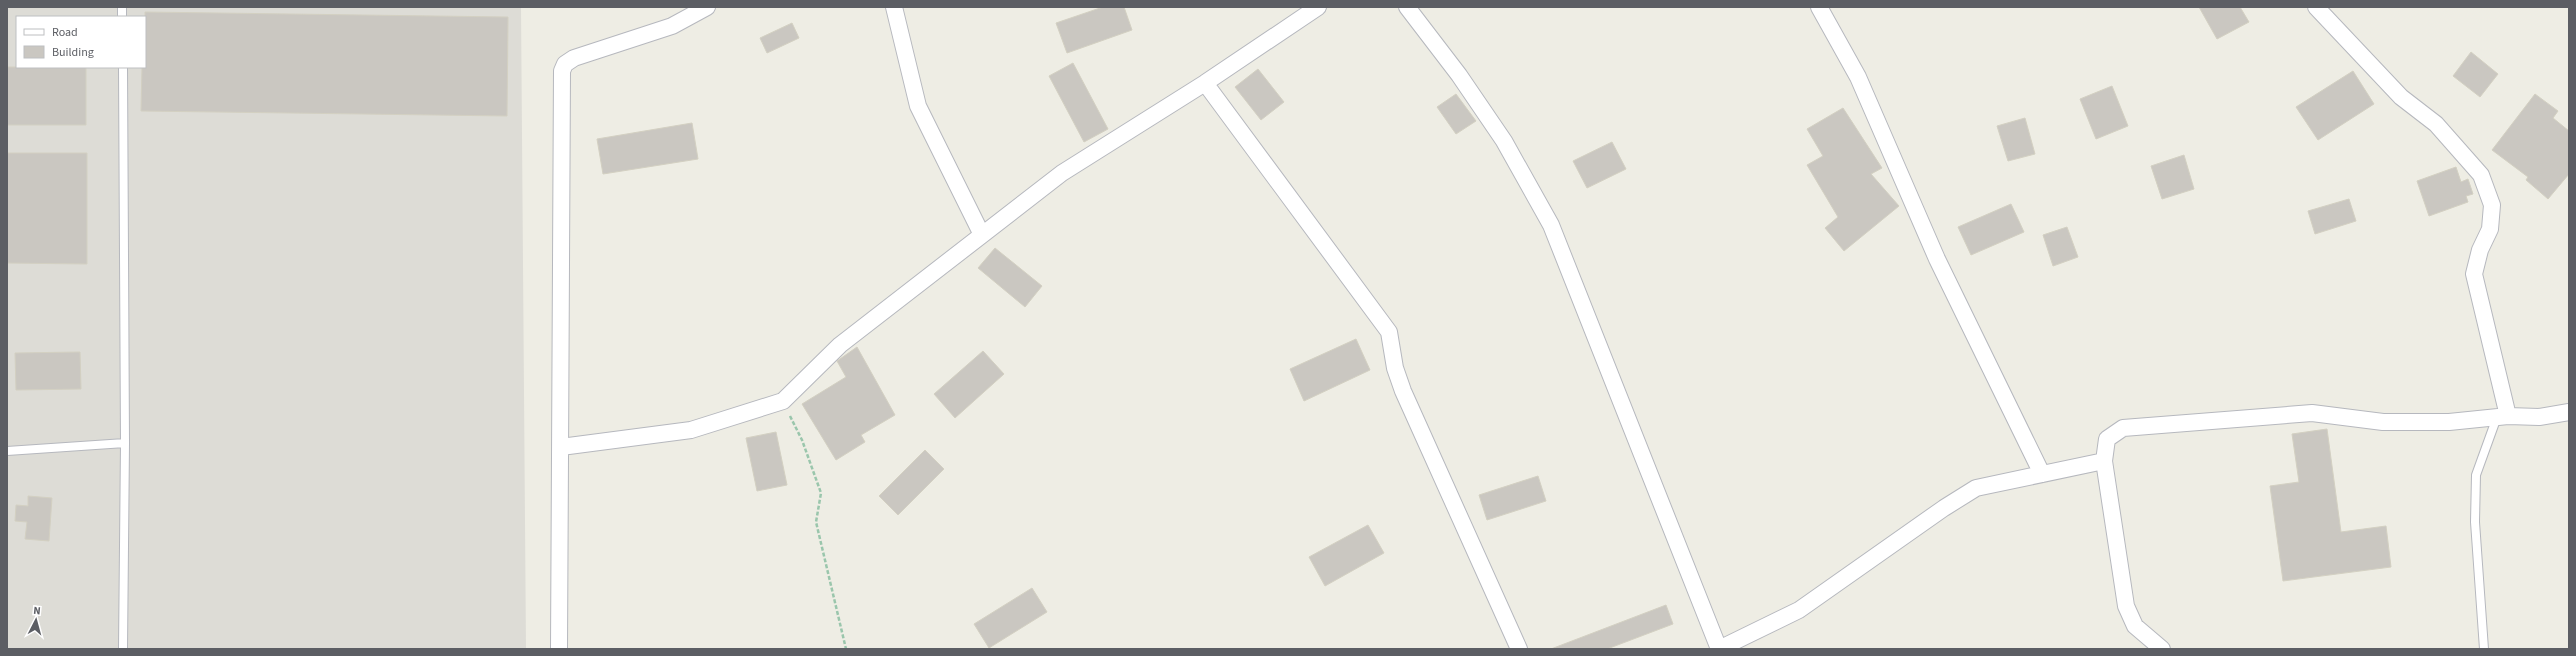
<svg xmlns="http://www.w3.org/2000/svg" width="2576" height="656" viewBox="0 0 2576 656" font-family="'Source Sans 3',sans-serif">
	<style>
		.industrial { fill: #dddcd6; fill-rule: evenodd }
		.building { fill: #cac7c1; stroke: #d3d0c2 }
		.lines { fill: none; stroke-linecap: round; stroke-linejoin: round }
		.service-casing { stroke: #b6b8be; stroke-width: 10 }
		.minor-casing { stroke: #b6b8be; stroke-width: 18 }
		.path { stroke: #9ac6ac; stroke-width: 2.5; stroke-dasharray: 4 2; stroke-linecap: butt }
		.service { stroke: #fff; stroke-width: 8 }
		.minor { stroke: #fff; stroke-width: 16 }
	</style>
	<rect width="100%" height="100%" fill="#eeede4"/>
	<!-- industrial -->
	<path class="industrial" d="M7 7H521L526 649H7ZM17 17H145V67H17Z"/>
	<!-- building -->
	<path class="building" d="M1103 7H1124L1132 30 1067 53 1056 23Z
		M2199 7H2240L2249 22 2217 39Z
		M145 12 508 17 507 116 141 111 142 67H145Z
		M792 23 799 38 767 53 760 38Z
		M2471 52 2498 74 2480 97 2453 76Z
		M1073 63 1108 129 1084 142 1049 76Z
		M7 67H86V125H7Z
		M1258 69 1284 102 1261 120 1235 87Z
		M2353 71 2374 104 2318 140 2296 107Z
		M2112 86 2128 126 2096 139 2080 99Z
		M1456 94 1476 121 1456 134 1437 107Z
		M2535 94 2558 111 2553 118 2569 131V174L2548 199 2526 180 2528 177 2492 150Z
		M1843 108 1882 168 1871 174 1899 206 1844 251 1825 228 1838 217 1807 165 1823 156 1807 129Z
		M2025 118 2035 154 2008 161 1997 126Z
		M692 123 698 159 603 174 597 139Z
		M1612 142 1626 169 1587 188 1573 161Z
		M7 153H87V264L7 263Z
		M2184 155 2194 189 2162 199 2151 166Z
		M2456 167 2461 182 2468 179 2473 194 2466 196 2468 202 2429 216 2417 181Z
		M2349 199 2356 221 2315 234 2308 211Z
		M2011 204 2024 232 1971 255 1958 227Z
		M2067 227 2078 257 2053 266 2043 235Z
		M995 248 1042 286 1025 307 978 268Z
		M1356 339 1370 370 1304 401 1290 369Z
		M857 347 895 415 861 435 865 442 836 460 802 404 846 377 837 361Z
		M983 351 1004 374 955 418 934 394Z
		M80 352 81 389 16 390 15 353Z
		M2327 429 2341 532 2386 526 2391 567 2283 581 2270 486 2299 482 2292 434Z
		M776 432 787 485 757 491 746 438Z
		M925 450 944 469 898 515 879 496Z
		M1538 476 1546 501 1487 520 1479 495Z
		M28 496 52 498 49 541 25 539 27 522 15 521 16 505 28 506Z
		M1368 525 1384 553 1325 586 1309 557Z
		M1032 588 1047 612 989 648 974 624Z
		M1666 605 1673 624 1607 649H1551Z"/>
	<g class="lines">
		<!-- service casing -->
		<g class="service-casing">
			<path id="service" d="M122 7V17
				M123 67 125 443 123 649
				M7 451 125 443
				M2484 649 2475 522 2476 475 2497 417"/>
		</g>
		<!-- minor casing -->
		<g class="minor-casing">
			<path id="minor" d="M894 7 918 106 982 235
				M1407 7 1459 75 1504 141 1551 225 1719 649
				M1819 7 1858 77 1937 259 2042 474
				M2316 7 2401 97 2436 124 2481 175 2492 205 2490 229 2480 250 2474 274 2508 416
				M1205 83 1389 332 1395 368 1403 391 1519 649
				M561 447 691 430 783 401 840 345 1062 173 1205 83 1318 7
				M559 649 562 71 565 64 574 58 672 26 707 7
				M1719 649 1799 610 1944 508 1976 488 2104 461
				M2162 649 2135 626 2126 606 2104 461 2107 439 2123 428 2312 413 2383 422H2449L2508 416 2539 417 2569 412"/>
		</g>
		<!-- path -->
		<path class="path" d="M790 416 802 440 821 493 816 522 846 649"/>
		<!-- service -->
		<use href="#service" class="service"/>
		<!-- minor -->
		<use href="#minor" class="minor"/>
	</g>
	<!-- border -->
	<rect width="2576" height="656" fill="none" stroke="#5c5e64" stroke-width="16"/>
	<!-- legend -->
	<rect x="16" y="16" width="130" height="52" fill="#ffffff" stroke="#bebfc1"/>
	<rect x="24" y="29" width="20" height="6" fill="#ffffff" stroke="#bebfc1"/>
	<text x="52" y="36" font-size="12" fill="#5c5e64">Road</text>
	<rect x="24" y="46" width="20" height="12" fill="#cac7c1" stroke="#bebfc1"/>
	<text x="52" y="56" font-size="12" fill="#5c5e64">Building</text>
	<!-- north arrow -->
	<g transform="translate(36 620) rotate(6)" stroke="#ffffff" stroke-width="3" paint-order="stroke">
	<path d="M0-3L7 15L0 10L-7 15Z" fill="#5c5e64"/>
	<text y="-6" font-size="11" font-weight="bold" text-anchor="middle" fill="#5c5e64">N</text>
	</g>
</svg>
